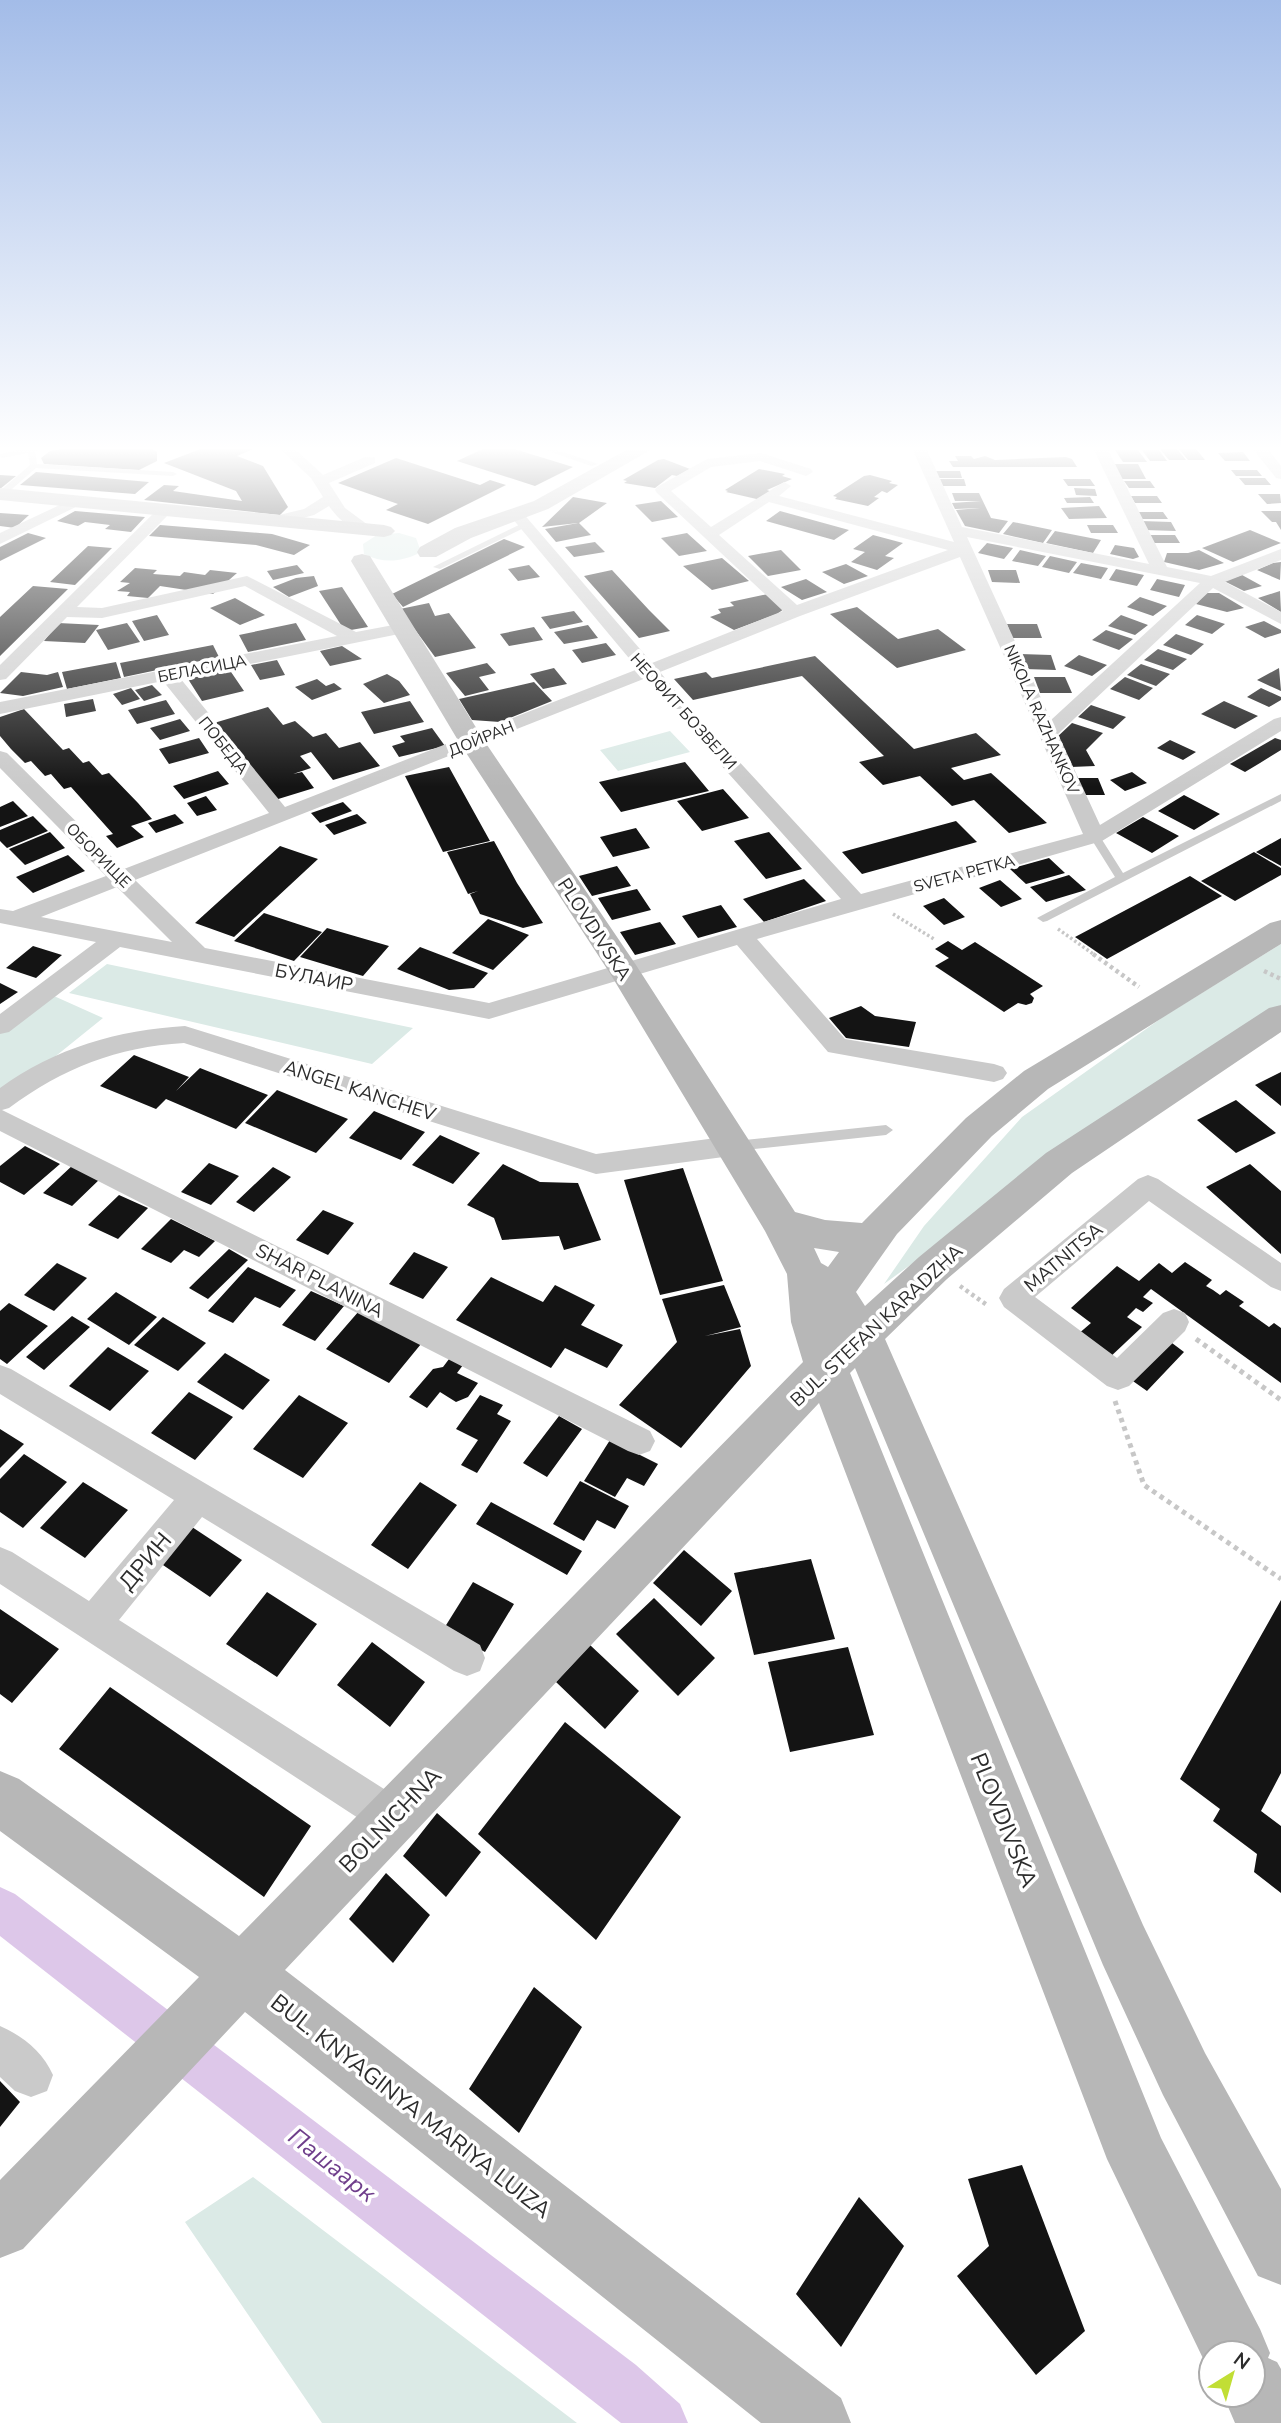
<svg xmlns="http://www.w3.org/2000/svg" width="1281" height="2423" viewBox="0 0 1281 2423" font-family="'Nunito Sans',sans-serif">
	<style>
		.green { fill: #dbeae6 }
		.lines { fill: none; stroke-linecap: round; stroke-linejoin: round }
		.canal { fill: #ddc7e9; fill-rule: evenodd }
		.building { fill: #141414 }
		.path-far2 { stroke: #c7c7c7; stroke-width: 3.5; stroke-dasharray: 2.5 2.5; stroke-linecap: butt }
		.path-far1 { stroke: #c7c7c7; stroke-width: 4.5; stroke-dasharray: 3.5 3.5; stroke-linecap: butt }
		.path { stroke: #c7c7c7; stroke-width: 5; stroke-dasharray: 4.5 4.5; stroke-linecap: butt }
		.lane { fill: #cacaca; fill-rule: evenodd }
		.street { fill: #cacaca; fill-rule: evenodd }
		.secondary { fill: #b7b7b7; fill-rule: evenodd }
		.labels { text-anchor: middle; stroke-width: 7; stroke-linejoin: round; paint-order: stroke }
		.far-street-label { font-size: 16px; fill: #2d2d2d; stroke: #fff }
		.street-label { font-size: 19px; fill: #2d2d2d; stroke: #fff }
		.near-street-label { font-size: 23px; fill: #2d2d2d; stroke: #fff }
		.near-water-label { font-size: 24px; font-style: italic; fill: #6f3e8b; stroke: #fff }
	</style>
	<rect width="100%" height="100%" fill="#fff"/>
	<!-- green -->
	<path class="green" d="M399 533 416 538 421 552C402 562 384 564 364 554L363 544 377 535Z
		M670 731 690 752 618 771 600 750Z
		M1281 944V1005L1169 1077 884 1284 924 1226 1022 1117 1163 1017Z
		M107 964 413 1028 372 1064 69 993Z
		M45 992 103 1018 0 1101V1026Z
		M253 2177 577 2423H322L185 2222Z"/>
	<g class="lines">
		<!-- canal -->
		<path class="canal" d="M0 1887 15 1894 636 2365 680 2404 688 2423H621L0 1936Z"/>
	</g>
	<!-- building -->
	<path class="building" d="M65 448H151L157 452V461L139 470 44 464 41 458 50 451Z
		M203 448H255L237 456 263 466 288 507 280 515 144 500 164 485 179 486 173 491 242 501 236 491 164 463Z
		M485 448H511L573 467 535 486 457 461Z
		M1160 449H1177L1186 460H1169Z
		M1179 449H1196L1205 460H1188Z
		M1115 450H1138L1147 462H1123Z
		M1142 450H1159L1167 461H1150Z
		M1243 452 1250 461H1225L1218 453Z
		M955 456H971L974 459 985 456 995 460 1066 457 1072 459 1077 467H953L949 461H958Z
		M396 458 480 485 490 480 506 485 428 524 386 510 398 504 338 483Z
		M664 459 690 469 677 476 672 475 655 488 624 483 627 481 623 480 658 460Z
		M1112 464H1138L1146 479H1120Z
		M759 469 785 474 782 476 792 479 767 490 772 492 761 500 726 492 728 491 725 490Z
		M1231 470H1257L1262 476H1236Z
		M936 471H960L962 478H938Z
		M36 472 149 482 135 494 20 485Z
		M0 475 16 476 0 489Z
		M870 475 892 481 889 483 898 485 887 493 882 491 874 497 879 498 868 506 835 499 837 497 833 496 864 476Z
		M1239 478H1265L1271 485H1245Z
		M940 479H964L966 486H942Z
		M1063 479H1090L1095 486H1068Z
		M1124 481H1150L1155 488H1129Z
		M1074 488 1095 489 1097 496 1076 495Z
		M952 493H979L991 518 1008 521 999 533 965 526 956 510 980 508 955 509 952 503 981 501H955Z
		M1258 494H1280L1281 503 1267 504Z
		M1131 496H1157L1162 503H1135Z
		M573 497 607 503 579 523 591 535 556 542 545 529 578 523 542 527Z
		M1090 497 1094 503H1067L1064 498Z
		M661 501 678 517 652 522 635 505Z
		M1099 506 1107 518 1069 519 1061 508Z
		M75 511 145 517 131 532 105 529 110 525 85 522 78 526 57 521Z
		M780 511 849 530 834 540 766 521Z
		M1261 511H1281V530L1276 522H1272Z
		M1136 512H1163L1168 519H1140Z
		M0 513 29 515 15 528 0 526Z
		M1141 521 1171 522 1176 531 1145 530Z
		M1013 522 1052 530 1043 543 1003 534Z
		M160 525 272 534 310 545 294 555 256 545 149 536Z
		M1087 525H1113L1118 533H1091Z
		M1250 530 1281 543 1233 562 1202 548Z
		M1055 531 1101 540 1093 553 1046 543Z
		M28 533 46 538 0 561V547Z
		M687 533 707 551 679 556 661 538Z
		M873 535 903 543 885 556 894 558 877 570 851 562 865 552 853 549Z
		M1147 535H1175L1180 543H1152Z
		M504 539 525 547 403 607 392 594Z
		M595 542 605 552 574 557 565 547Z
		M987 543 1013 548 1004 559 978 553Z
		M1115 545 1134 548 1139 557 1133 559 1110 554Z
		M88 546 112 548 75 585 50 582Z
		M781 550 801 570 768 576 748 556Z
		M1020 550 1046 556 1038 566 1012 561Z
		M1199 550 1224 563 1199 570 1164 562 1167 553H1188Z
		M1050 556 1077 562 1069 573 1042 567Z
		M722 558 749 581 712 590 683 566Z
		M1281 562 1280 580 1257 570 1273 563Z
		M1081 563 1108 568 1101 579 1073 573Z
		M846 564 868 576 844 584 822 572Z
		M297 565 304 573 273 580 267 571Z
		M529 565 540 577 518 581 508 569Z
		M135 568 157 570 153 574 180 576 184 572 205 575 210 570 237 573 213 594 160 586 148 598 127 596 130 592 117 591 130 583 120 582Z
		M1116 569 1144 575 1137 586 1109 580Z
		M612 570 649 610 670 631 639 638 584 576Z
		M988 570H1016L1020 583 992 582Z
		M1242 575 1262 586 1244 591 1224 581Z
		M314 576 318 586 289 597 273 587 296 578Z
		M806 579 827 592 802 600 781 587Z
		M1157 579 1185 585 1179 597 1150 590Z
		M33 586 68 589 0 656V617Z
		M342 587 368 627 345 631 319 591Z
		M1280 591 1281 612 1258 598Z
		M1206 593H1219L1244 608 1227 612 1196 604Z
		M768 594 784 609 777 614 734 630 710 617 721 613 718 609 734 606 730 602Z
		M1140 597 1167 606 1153 616 1127 607Z
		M235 598 265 615 240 625 210 608Z
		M429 603 435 616 449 613 476 648 435 657 400 609Z
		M857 607 898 639 938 629 966 650 897 668 830 614Z
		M574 611 583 622 550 629 541 617Z
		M157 615 169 635 144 641 132 621Z
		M1121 615 1148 625 1135 635 1108 626Z
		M1197 615 1225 624 1212 634 1185 625Z
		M1264 621 1281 630V633L1265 638 1245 627Z
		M58 623 99 625 85 643 44 641Z
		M127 623 140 642 108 650 96 630Z
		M296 623 306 640 248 652 239 635Z
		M1007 624H1037L1042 638H1012Z
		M588 625 598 638 564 644 554 632Z
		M534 627 543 640 509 646 500 634Z
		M1106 630 1133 639 1119 650 1092 640Z
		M1176 634 1204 644 1191 655 1163 645Z
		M606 643 616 655 582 663 572 650Z
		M213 645 219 657 124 677 120 663Z
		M342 646 362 659 330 666 320 651Z
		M1158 649 1187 659 1173 670 1144 660Z
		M1020 654 1051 655 1056 670 1025 669Z
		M1079 655 1107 665 1092 676 1064 666Z
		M815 656 914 749 976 733 1001 755 951 768 964 780 991 773 1047 823 1009 833 974 800 952 806 920 776 883 785 859 762 884 756 802 676 693 700 674 679 706 672 712 678Z
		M277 660 285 675 260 680 251 665Z
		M116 662 121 678 67 689 62 672Z
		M487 663 496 673 479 677 489 690 465 696 446 673Z
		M1141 664 1170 674 1156 686 1127 675Z
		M554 668 567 684 543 689 530 674Z
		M1279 668 1281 691 1257 680Z
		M229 669 244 691 202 701 188 679Z
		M21 672 47 675 58 672 63 687 23 696 0 693Z
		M387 674 399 681 410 695 384 703 363 684Z
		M1034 677H1065L1072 693H1040Z
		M1125 677 1153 688 1139 700 1110 689Z
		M317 679 326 686 334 683 342 689 312 700 295 687Z
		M534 682 552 701 500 722 472 720 459 699Z
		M152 685 162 695 144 701 135 690Z
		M131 688 140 699 122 705 113 694Z
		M1261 688 1281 697V700L1269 707 1247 697Z
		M93 699 96 711 66 717 64 704Z
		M166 700 175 714 137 724 128 710Z
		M410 701 424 722 374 734 361 712Z
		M1224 701 1258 716 1235 729 1201 714Z
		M1091 705 1126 717 1113 729 1078 717Z
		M268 707 283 725 295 721 313 737 326 733 339 748 360 742 380 766 333 780 311 752 300 756 311 768 293 774 302 772 314 788 275 800 214 723Z
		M24 709 63 750 69 748 83 763 89 761 102 775 109 773 138 803 152 819 131 826 144 837 117 848 106 836 113 834 71 787 64 789 51 774 45 776 31 761 25 763 11 749 0 736V717Z
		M180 719 190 731 160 740 150 728Z
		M1072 723 1103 733 1086 750 1095 766 1071 767 1055 739Z
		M432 728 445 746 399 757 392 746 405 742 400 736Z
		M199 738 209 753 169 764 159 749Z
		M1275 738 1281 740V750L1260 763 1245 772 1230 764Z
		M1170 740 1196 752 1183 760 1157 748Z
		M685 762 709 791 621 812 599 782Z
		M449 767 490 841 443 852 405 776Z
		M218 771 229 784 184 799 173 786Z
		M1132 772 1147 783 1125 791 1110 780Z
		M1075 778H1098L1105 795H1081Z
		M723 789 749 818 702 831 677 801Z
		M1184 795 1220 814 1194 830 1158 811Z
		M206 796 217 810 197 816 187 803Z
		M13 801 28 816 0 827V807Z
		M343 802 352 811 320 823 311 813Z
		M175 814 184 823 156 833 148 823Z
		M357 814 367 823 334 835 325 825Z
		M33 816 48 831 7 848 0 841V830Z
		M1143 817 1179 836 1152 853 1116 833Z
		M956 821 977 842 862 874 842 852Z
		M636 828 650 848 613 857 600 837Z
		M50 832 65 848 25 865 9 849Z
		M769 832 802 869 766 879 734 841Z
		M1281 838V866L1256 852Z
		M494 841 517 883 543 923 523 928 480 914 470 894 478 891 468 894 447 852Z
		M280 846 318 859 234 937 195 923Z
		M1254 852 1281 868V875L1235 901 1201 881Z
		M68 855 85 871 33 893 16 877Z
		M1049 858 1065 873 1026 884 1010 869Z
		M617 866 631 886 592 896 579 876Z
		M1069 875 1086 890 1046 902 1030 887Z
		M1190 876 1222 896 1107 959 1075 937Z
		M804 879 826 901 764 922 743 899Z
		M1000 880 1022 899 1001 907 979 888Z
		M637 889 651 910 612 920 598 898Z
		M944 898 965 917 944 925 923 906Z
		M721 905 737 927 698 938 682 916Z
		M264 913 322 932 294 961 234 941Z
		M488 919 529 935 493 970 452 953Z
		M660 922 676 944 635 955 620 932Z
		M327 928 389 946 363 976 300 957Z
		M948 941 962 950 975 942 1043 986 1030 994 1034 998 1032 1003 1026 1005 1018 1003 1004 1012 935 966 949 958 935 949Z
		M33 946 62 955 36 978 6 968Z
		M420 947 488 973 474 988 449 990 397 969Z
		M0 983 18 992 0 1004Z
		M861 1006 875 1016 916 1022 909 1047 846 1038 829 1018Z
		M134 1055 189 1077 176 1091 200 1068 268 1095 236 1129 166 1099 156 1109 100 1086Z
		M1281 1072V1106L1255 1085Z
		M277 1090 348 1119 316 1153 245 1123Z
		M1236 1100 1276 1133 1236 1153 1197 1120Z
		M374 1111 425 1132 401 1160 349 1138Z
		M440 1135 480 1153 453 1184 412 1165Z
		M25 1146 60 1164 24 1195 0 1182V1166Z
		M209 1163 239 1176 211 1205 181 1192Z
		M74 1164 102 1177 72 1206 43 1193Z
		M503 1164 540 1182 578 1183 601 1240 564 1250 559 1236 502 1240 494 1218 467 1205Z
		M1250 1164 1281 1191V1254L1206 1187Z
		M273 1167 291 1177 254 1212 236 1202Z
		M683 1168 723 1281 660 1295 624 1180Z
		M119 1195 148 1208 118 1239 88 1225Z
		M323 1210 354 1223 328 1255 296 1240Z
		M171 1219 215 1241 199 1257 184 1250 171 1263 141 1249Z
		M229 1249 248 1260 208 1299 189 1288Z
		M414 1252 448 1267 423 1299 389 1284Z
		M1185 1262 1212 1280 1206 1286 1213 1290 1220 1295 1226 1290 1244 1302 1239 1306 1255 1317 1269 1327 1274 1323 1281 1328V1383L1151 1289 1143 1297 1153 1303 1143 1312 1136 1308 1127 1317 1142 1327 1108 1359 1077 1335 1091 1323 1071 1308 1117 1266 1139 1281 1159 1263 1172 1273Z
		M57 1263 87 1278 54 1311 24 1295Z
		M248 1267 296 1290 280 1308 255 1297 233 1323 208 1311Z
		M491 1277 543 1302 555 1285 595 1305 581 1325 623 1345 607 1368 565 1348 551 1368 456 1320Z
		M724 1285 741 1327 705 1336 740 1329 751 1366 681 1448 619 1405 677 1342 662 1299Z
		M311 1291 344 1306 315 1341 282 1325Z
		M116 1292 157 1317 129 1345 87 1319Z
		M9 1303 48 1326 7 1364 0 1359V1311Z
		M359 1311 421 1344 389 1383 326 1349Z
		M72 1316 90 1327 44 1370 26 1357Z
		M163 1317 206 1343 178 1371 134 1345Z
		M1168 1340 1184 1352 1147 1391 1130 1379Z
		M108 1347 149 1371 110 1411 69 1386Z
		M225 1353 270 1380 243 1410 197 1382Z
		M452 1355 466 1361 457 1373 478 1383 468 1397 456 1402 440 1392 427 1408 409 1397 433 1369 443 1367Z
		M189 1392 233 1417 195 1460 151 1433Z
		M299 1395 348 1423 303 1478 253 1449Z
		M480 1395 503 1405 497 1414 511 1421 477 1473 461 1465 478 1440 456 1429Z
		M559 1416 582 1429 547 1477 523 1463Z
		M0 1429 24 1444 0 1468Z
		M610 1440 658 1464 644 1486 627 1478 615 1497 584 1481Z
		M24 1454 67 1482 23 1528 0 1512V1479Z
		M580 1481 629 1506 615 1529 597 1520 584 1541 553 1524Z
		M83 1482 128 1510 85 1558 40 1528Z
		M420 1482 457 1505 408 1569 371 1545Z
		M491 1502 582 1551 567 1575 476 1524Z
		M192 1527 242 1560 210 1597 160 1563Z
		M684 1550 732 1591 701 1626 653 1583Z
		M811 1559 835 1639 754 1655 734 1573Z
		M473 1582 514 1604 485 1652 443 1630Z
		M267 1592 317 1624 277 1677 226 1644Z
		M654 1598 715 1658 678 1696 616 1634Z
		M1281 1600V1773L1261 1811 1281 1826V1893L1254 1872 1257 1854 1213 1821 1220 1809 1180 1779Z
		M0 1609 59 1649 12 1703 0 1694Z
		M372 1642 425 1682 390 1727 337 1685Z
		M590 1645 639 1691 605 1729 556 1682Z
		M848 1647 874 1735 790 1752 768 1662Z
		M110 1687 311 1826 264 1897 59 1749Z
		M565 1722 681 1817 596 1940 478 1834Z
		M437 1813 481 1852 446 1897 403 1856Z
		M386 1873 430 1915 393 1963 349 1919Z
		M534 1987 582 2027 519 2133 469 2089Z
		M0 2081 20 2102 0 2127Z
		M1022 2165 1085 2331 1036 2375 957 2276 989 2246 968 2179Z
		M859 2197 904 2246 841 2347 796 2294Z"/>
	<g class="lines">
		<!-- path-far2 -->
		<path class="path-far2" d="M691 719 715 746
			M893 914 934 939
			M1058 929 1096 956"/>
		<!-- path-far1 -->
		<path class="path-far1" d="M1093 954 1139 987
			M1264 971 1281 979
			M960 1286 987 1305"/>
		<!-- path -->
		<path class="path" d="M1196 1339 1281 1400
			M1115 1401 1144 1485 1281 1579"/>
		<!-- lane -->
		<path class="lane" d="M29 448H42L35 451 37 464 173 472 177 474 173 476 36 468 4 496H0V491L30 465 28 453 1 458 0 454Z
			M540 448H551L598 464 591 466Z
			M523 523 530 525 440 569 433 567Z
			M1281 794V801L1047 921 1043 922 1037 918 1115 877 1090 837 1091 835H1099L1123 873Z
			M886 1125 893 1130 886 1135 735 1151 728 1146 735 1141Z"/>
		<!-- street -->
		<path class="street" d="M22 448H37L38 450 31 454Z
			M279 448H294L323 475 365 457H375V463L329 483 345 508 368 525 371 528 368 531C354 534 337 518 329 506L314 515 276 525 271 523 268 520 271 517 304 509 323 497 311 478Z
			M912 448H926L962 527 1149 564 1093 448H1107L1167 567 1211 576 1281 549V560L1225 582 1281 612V624L1213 588 1058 734 1100 825 1274 719 1281 717V731L1102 841 757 939 845 1039 994 1064 1003 1067 1007 1073 1003 1079 994 1082 828 1052 737 945 489 1019 120 947 9 1032 0 1034V1014L96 942 0 923V909L13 911 106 876 0 768V751L7 753 124 869 269 813 163 681 0 714V702L337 636 245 586 102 618 67 617 6 679 0 680V665L161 506H171L174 509 77 607 102 608 247 576 356 632 404 623 413 628 404 633 180 678 285 807 638 669 512 518 509 515 512 512H522L652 663 783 611 657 493 655 490 657 487 707 459 761 453 811 469 813 472 806 476 760 461 711 467 671 491 711 527 784 482 791 486 779 496 954 542ZM769 502 948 550 797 605 719 535ZM967 537 1200 583 1051 720ZM960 557 1083 834 861 894 734 756H720L717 760 720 764 841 899 489 1003 205 948 135 880 646 678 671 709H685L687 705 660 672 800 616ZM117 887 172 942 41 917Z
			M1252 448H1267L1281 466V479L1276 478Z
			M79 496 84 497 86 500 84 503 0 544V533Z
			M185 1026 596 1154 731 1136 740 1139 744 1146 740 1153 731 1156 596 1174 184 1043C117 1047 63 1068 9 1108L2 1110 650 1431 655 1441 650 1451 639 1455 628 1451 0 1131V1088C55 1048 118 1030 185 1026Z
			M1148 1175 1158 1179 1281 1263V1291L1271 1287 1149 1201 1035 1297 1117 1358 1163 1313 1174 1309 1185 1313 1189 1322 1185 1331 1129 1386 1118 1390 1107 1386 1004 1307 999 1298 1004 1289 1138 1179Z
			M0 1365 11 1369 480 1645 485 1658 480 1671 467 1676 454 1671 202 1517 119 1620 406 1803 412 1817 406 1831 392 1837 378 1831 0 1584V1547L12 1552 89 1601 174 1500 0 1394Z
			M0 2026C23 2036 43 2052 53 2075L47 2091 31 2097 15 2091 0 2077Z"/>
		<!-- secondary -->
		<path class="secondary" d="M630 448H654L548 509 471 538 436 557H420L417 552 420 547 455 528 534 501Z
			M0 488 384 525 391 527 395 531 391 535 384 537 0 500Z
			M362 554 370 556 373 561 485 742 636 965 795 1212 825 1220 862 1223 966 1118 1024 1071 1270 923 1281 920V944L1048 1089 992 1136 897 1234 856 1292 865 1306 919 1257 1046 1153 1269 1008 1281 1005V1032L1072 1173 947 1279 885 1339 1143 1925 1205 2053 1281 2189V2285L1258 2276 1163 2095 1103 1965 855 1368 850 1373 1161 2138 1260 2329 1270 2353 1268 2358 1277 2362 1281 2369V2423H1235L1223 2395H1253V2353H1211V2375L1107 2159 819 1403 285 1970 841 2398 851 2423H761L245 2012 23 2249 0 2258V2180L199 1977 0 1831V1771L19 1779 239 1936 803 1362 791 1322 787 1274 765 1231 611 975 459 742 351 561 354 556ZM814 1248 839 1252 828 1267 821 1263Z"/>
	</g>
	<!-- sky -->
	<linearGradient id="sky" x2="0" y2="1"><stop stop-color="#a3bce8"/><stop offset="0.57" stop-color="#fff"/><stop offset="1" stop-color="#fff" stop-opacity="0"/></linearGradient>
	<rect width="1281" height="787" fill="url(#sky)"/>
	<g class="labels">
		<!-- far-street labels -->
		<g class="far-street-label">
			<text transform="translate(202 668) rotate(-11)" y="6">БЕЛАСИЦА</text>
			<text transform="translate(684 711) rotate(48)" y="6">НЕОФИТ БОЗВЕЛИ</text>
			<text transform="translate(1042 719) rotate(66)" y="6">NIKOLA RAZHANKOV</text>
			<text transform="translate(481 738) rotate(-22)" y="6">ДОЙРАН</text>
			<text transform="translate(224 745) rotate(51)" y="6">ПОБЕДА</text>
			<text transform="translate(99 855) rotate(45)" y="6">ОБОРИЩЕ</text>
			<text transform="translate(964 873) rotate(-15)" y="6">SVETA PETKA</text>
		</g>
		<!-- street labels -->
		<g class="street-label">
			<text transform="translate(595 929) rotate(57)" y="7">PLOVDIVSKA</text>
			<text transform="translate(314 977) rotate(11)" y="7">БУЛАИР</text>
			<text transform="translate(360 1090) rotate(18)" y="7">ANGEL KANCHEV</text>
			<text transform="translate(1063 1257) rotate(-40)" y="7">MATNITSA</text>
			<text transform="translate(320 1280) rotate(27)" y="7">SHAR PLANINA</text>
			<text transform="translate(876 1325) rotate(-43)" y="7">BUL. STEFAN KARADZHA</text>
		</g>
		<!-- near-street labels -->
		<g class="near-street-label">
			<text transform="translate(145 1561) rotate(-50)" y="8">ДРИН</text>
			<text transform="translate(390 1820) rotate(-46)" y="8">BOLNICHNA</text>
			<text transform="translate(1004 1820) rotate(68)" y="8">PLOVDIVSKA</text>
			<text transform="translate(411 2106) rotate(38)" y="8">BUL. KNYAGINYA MARIYA LUIZA</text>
		</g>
		<!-- near-water labels -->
		<g class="near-water-label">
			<text transform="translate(332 2165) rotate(38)" y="8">Пашаарк</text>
		</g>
	</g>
	<!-- north arrow -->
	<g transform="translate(1232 2374) rotate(37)"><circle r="33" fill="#ffffff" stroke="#ababab" stroke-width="2"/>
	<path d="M0-5L12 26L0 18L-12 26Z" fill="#c1de35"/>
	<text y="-10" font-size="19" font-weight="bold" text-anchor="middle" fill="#2d2d2d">N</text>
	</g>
</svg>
